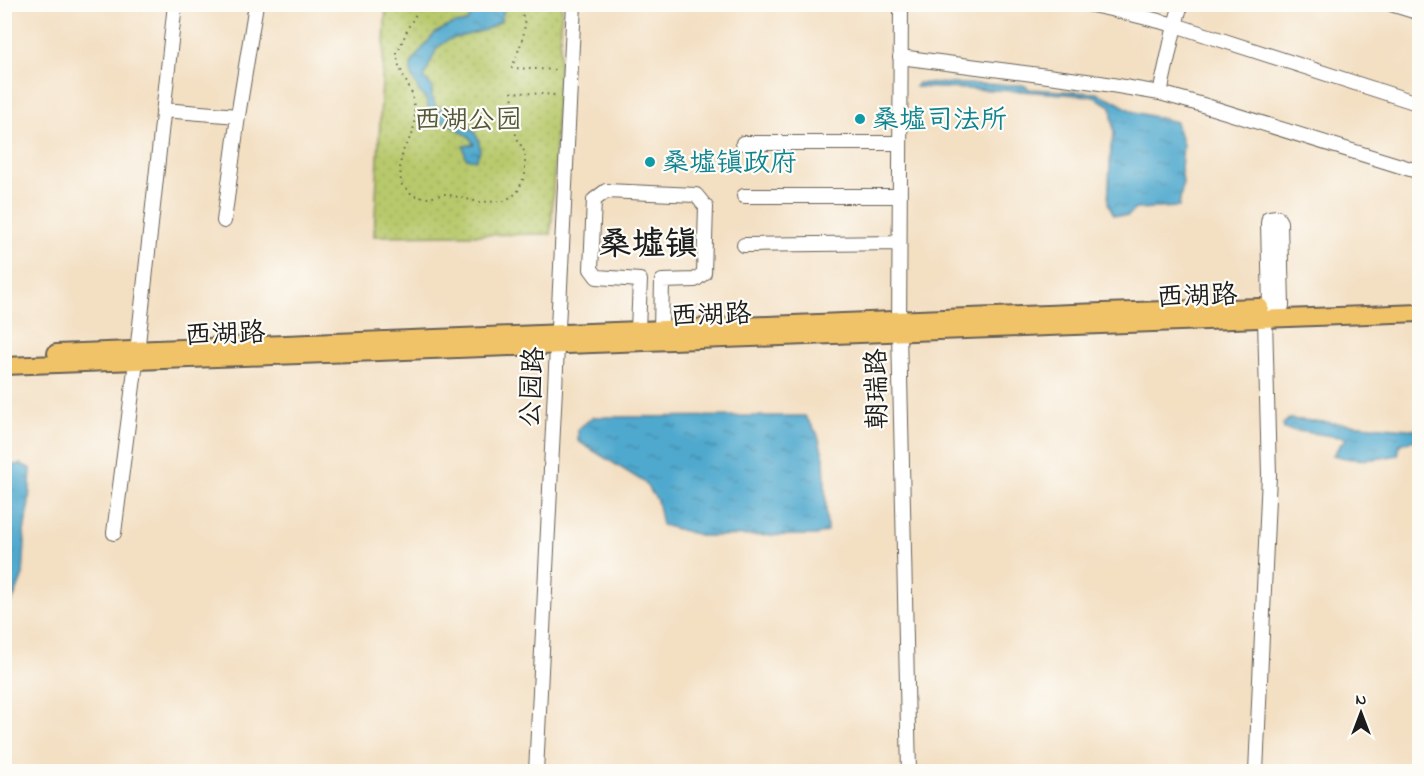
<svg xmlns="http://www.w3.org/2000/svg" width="1424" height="776" viewBox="0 0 1424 776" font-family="'Indie Flower','LXGW WenKai TC',sans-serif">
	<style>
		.park { fill: url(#park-dots); stroke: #6a7244; stroke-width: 1.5 }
		.water { fill: url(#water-ripples); stroke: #366275; stroke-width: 1.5 }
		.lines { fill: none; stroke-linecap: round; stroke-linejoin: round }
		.minor-casing { stroke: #676056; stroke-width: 16 }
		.major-casing { stroke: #676056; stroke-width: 20 }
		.path { stroke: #676056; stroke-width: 2; stroke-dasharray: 1.5 4.5; stroke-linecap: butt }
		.minor { stroke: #fff; stroke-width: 14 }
		.major { stroke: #f1c369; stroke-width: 16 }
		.culture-dot { fill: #0f9aa8; stroke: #fdfcf7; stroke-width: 2 }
		.labels { text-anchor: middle; stroke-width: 4.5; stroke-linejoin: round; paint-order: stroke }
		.park-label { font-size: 27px; fill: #535938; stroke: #fdfcf7 }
		.culture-label { font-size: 27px; fill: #0d838f; stroke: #fdfcf7; text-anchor: start }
		.street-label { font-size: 27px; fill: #1c1c1c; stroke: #fdfcf7 }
		.district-label { font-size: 33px; font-weight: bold; fill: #1c1c1c; stroke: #fdfcf7 }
	</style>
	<defs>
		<pattern id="park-dots" width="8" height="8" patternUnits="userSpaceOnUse" patternTransform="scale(1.5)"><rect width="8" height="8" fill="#b8c96c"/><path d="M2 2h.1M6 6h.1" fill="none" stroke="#9eac5d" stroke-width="1.8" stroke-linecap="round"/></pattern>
		<pattern id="water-ripples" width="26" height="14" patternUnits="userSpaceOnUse" patternTransform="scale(1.5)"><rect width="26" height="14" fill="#50a9ce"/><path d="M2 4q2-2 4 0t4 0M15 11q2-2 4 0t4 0" fill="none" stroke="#4289a6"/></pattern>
	</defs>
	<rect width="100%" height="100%" fill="#fdfcf7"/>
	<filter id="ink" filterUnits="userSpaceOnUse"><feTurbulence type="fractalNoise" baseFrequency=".0167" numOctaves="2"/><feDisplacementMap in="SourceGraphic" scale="12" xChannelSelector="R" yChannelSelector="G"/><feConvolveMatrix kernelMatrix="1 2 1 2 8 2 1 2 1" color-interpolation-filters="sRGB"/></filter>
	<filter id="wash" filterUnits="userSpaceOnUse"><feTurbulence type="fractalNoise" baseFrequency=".008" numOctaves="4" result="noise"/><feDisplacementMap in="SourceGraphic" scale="24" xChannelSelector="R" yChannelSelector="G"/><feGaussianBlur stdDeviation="1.35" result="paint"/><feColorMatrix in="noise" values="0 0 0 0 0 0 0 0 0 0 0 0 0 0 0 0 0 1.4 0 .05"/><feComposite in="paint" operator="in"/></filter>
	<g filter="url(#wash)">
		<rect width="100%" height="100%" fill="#f3dfc2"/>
		<!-- park -->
		<path class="park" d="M386 5H562L551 234 374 236Z"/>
		<!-- water -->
		<path class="water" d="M485 5H505L501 21 485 30 448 40 437 48 424 77 432 87V97L436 107 444 110 454 120 465 123 474 131 479 141 480 151 476 160 466 158 463 146 474 144 469 137 451 125 435 117 429 111 426 99 419 91 411 75V65L417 55 435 33 450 25 467 22C472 10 480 14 485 5Z
			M918 83 1023 85 1030 89 1096 93 1111 99 1134 112 1176 122 1183 145 1181 169 1183 182 1179 207 1135 209 1128 216 1114 215 1108 203 1111 146 1114 135 1111 106 1092 96 1019 91 915 87Z
			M805 416 817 433 824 457 827 532 817 535 703 536 662 525 657 500 644 482 578 441V429L593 417Z
			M1289 419 1419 430V441L1415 440 1400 444 1398 455C1374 460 1357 462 1333 455L1340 445 1347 438 1284 429 1283 424Z
			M21 464 31 469 29 503 24 532 25 543 23 575 14 598 6 610 5 654V466Z"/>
	</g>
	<g filter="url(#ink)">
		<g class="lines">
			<!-- minor casing -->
			<g class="minor-casing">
				<path id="minor" d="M901 4 899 332 909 772
					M1087 4 1115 10 1175 25 1420 104
					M1391 4 1420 13
					M900 57 1094 82 1160 93 1203 105 1420 172
					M1160 93 1175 25 1181 4
					M163 110 238 116
					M743 143H900
					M744 196H899
					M224 221 238 116 256 4
					M744 245 899 243
					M1270 307 1268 223 1269 218 1277 217 1280 222 1282 306
					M638 330 640 280 597 277 591 269 594 200 606 191 696 195 706 207 704 273 695 280 662 281 661 329
					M114 533 136 362 175 4
					M536 772 574 4
					M1256 772 1269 475 1265 318"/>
			</g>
			<!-- major casing -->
			<g class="major-casing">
				<path id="major" d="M56 353 1072 313 1260 307
					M4 366 1420 313"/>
			</g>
			<!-- path -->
			<path class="path" d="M419 4V9L409 26 397 54 399 66 412 94 415 114 413 133 404 148 400 164 401 184 414 196 428 198 445 194 479 202 504 201 517 193 525 175V153L516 136 512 92 556 95
				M519 4 525 24 523 38 512 68 559 70"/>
			<!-- minor -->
			<use href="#minor" class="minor"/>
			<!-- major -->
			<use href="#major" class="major"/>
		</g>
	</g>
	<!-- markers -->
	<g class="culture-dot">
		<circle cx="860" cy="119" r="6"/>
		<circle cx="650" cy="162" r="6"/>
	</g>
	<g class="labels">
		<!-- park labels -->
		<g class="park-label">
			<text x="468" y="128">西湖公园</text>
		</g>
		<!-- culture labels -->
		<g class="culture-label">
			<text x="872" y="128">桑墟司法所</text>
			<text x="662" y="171">桑墟镇政府</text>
		</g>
		<!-- street labels -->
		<g class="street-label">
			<text transform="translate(1197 295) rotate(-2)" y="9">西湖路</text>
			<text transform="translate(711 314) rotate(-2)" y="9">西湖路</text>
			<text transform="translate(225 333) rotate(-2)" y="9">西湖路</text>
			<text transform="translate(531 387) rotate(-87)" y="9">公园路</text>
			<text transform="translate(876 389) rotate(-91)" y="9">朝瑞路</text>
		</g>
		<!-- district labels -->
		<g class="district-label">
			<text x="648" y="254">桑墟镇</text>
		</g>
	</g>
	<!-- margin -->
	<rect width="1424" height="776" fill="none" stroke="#fdfcf7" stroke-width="24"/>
	<!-- north arrow -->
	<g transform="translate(1361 713)" stroke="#fdfcf7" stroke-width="4.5" paint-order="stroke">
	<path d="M0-4.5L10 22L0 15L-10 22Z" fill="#1c1c1c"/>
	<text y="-9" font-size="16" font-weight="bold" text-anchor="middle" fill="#1c1c1c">N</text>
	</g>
</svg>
